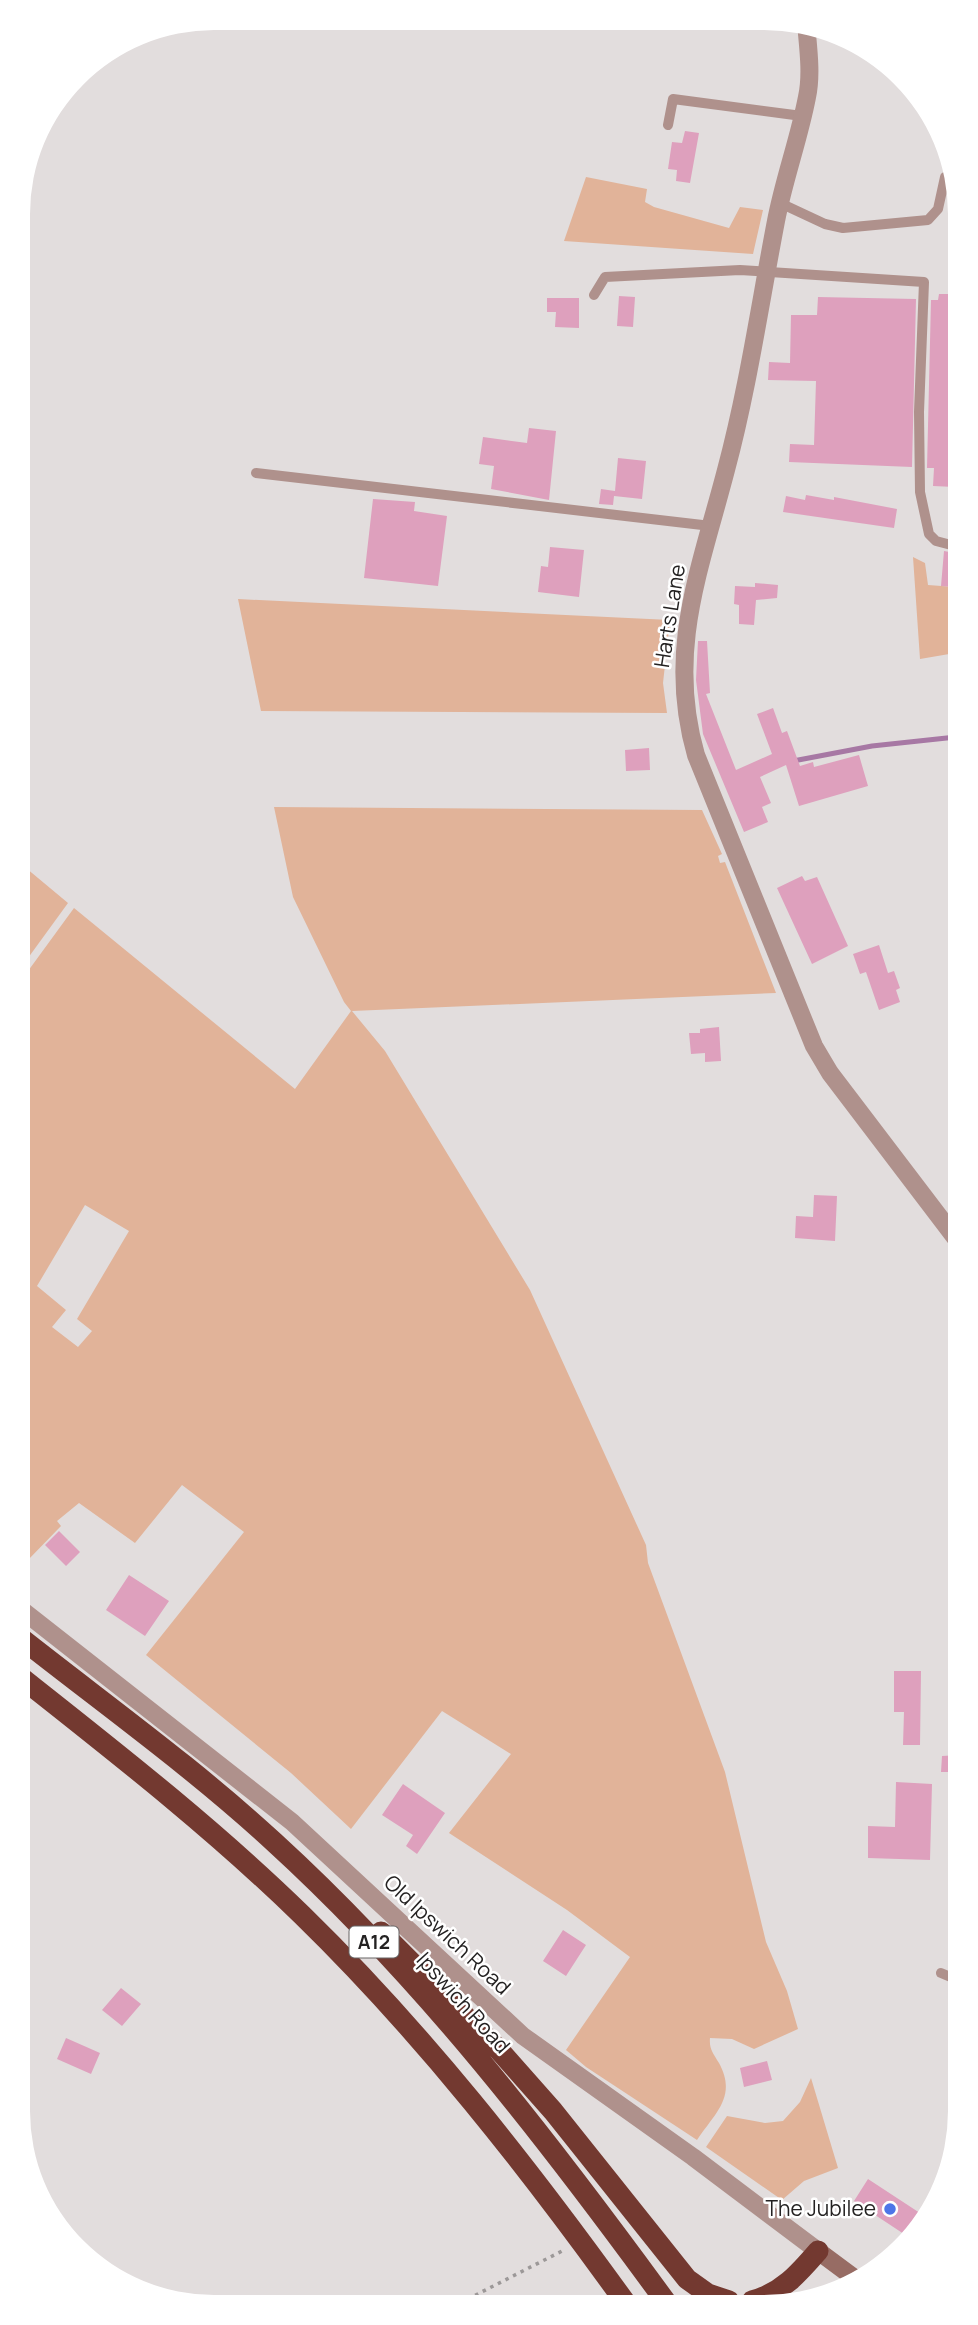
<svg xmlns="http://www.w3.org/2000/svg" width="978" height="2325" viewBox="0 0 978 2325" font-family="Manrope,sans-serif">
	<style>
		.green { fill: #e1b399; fill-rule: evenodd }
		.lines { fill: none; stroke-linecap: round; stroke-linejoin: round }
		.stream { stroke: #a778a4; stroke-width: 5 }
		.building { fill: #dea0bd }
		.path { stroke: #9c9898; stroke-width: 3.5; stroke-dasharray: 3.5 5; stroke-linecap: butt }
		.lane { stroke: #af918c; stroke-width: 10 }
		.street { stroke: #af918c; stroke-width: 18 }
		.secondary { stroke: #976c64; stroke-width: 18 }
		.highway { stroke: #733930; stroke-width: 21 }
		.poi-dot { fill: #4d75e8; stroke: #fff; stroke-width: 2.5 }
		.labels { text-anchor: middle; stroke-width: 5; stroke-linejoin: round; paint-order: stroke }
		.shield { fill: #fff; stroke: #666464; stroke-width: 2 }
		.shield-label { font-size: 19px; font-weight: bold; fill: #242222 }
		.street-label { font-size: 21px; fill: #242222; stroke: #fff }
		.poi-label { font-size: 21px; fill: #242222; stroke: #fff; text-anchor: end }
	</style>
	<rect width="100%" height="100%" fill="#e2dddd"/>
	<!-- green -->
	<path class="green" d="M586 177 647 189 645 202 654 207 729 228 740 207 763 210 753 254 564 241Z
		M913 557 925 563 928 585 955 587V653L920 659Z
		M238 599 670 620 663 683 667 713 261 711Z
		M274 807 702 810 722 854 718 856 720 863 725 862 776 993 352 1011 385 1051 530 1290 646 1545 648 1563 725 1772 766 1942 787 1991 798 2029 754 2049 732 2039 710 2038C709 2049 713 2053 719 2063 737 2096 716 2112 697 2140L586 2067 566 2050 630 1957 567 1910 449 1833 511 1754 442 1711 351 1829 291 1773 146 1655 244 1532 182 1485 135 1543 79 1503 57 1521 61 1526 28 1560 22 1556V1494L25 1490 22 1488 20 982 74 908 295 1089 351 1011 344 1002 293 897ZM85 1205 129 1231 77 1319 92 1331 78 1347 52 1327 66 1310 37 1286Z
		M20 863 68 903 20 969Z
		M811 2078 838 2168 804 2181 782 2200 706 2147 727 2116 765 2123 783 2121 800 2102Z"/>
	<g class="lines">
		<!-- stream -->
		<path class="stream" d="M793 761 872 746 956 737"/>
	</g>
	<!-- building -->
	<path class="building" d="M685 131 699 133 690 183 676 181 677 170 668 169 672 142 682 143Z
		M939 294H954L955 487 933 486 934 468H927L931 300H938Z
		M619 296 635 297 633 327 617 326Z
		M818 297 916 299 912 467 789 462 790 444 814 445 816 381 768 380 769 362 790 363 791 315H817Z
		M547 298H579V328L555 327 556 312H547Z
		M529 428 556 431 549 500 491 489 494 466 479 464 483 437 527 443Z
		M618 458 646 461 642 499 614 496 613 505 599 504 601 489 615 491Z
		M806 495 834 500V497L897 509 894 528 783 512 786 496 805 500Z
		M373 499 415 502 414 511 447 516 438 586 364 578Z
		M550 547 584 550 579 597 538 592 541 566 548 567Z
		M944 551 955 553V587L941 586Z
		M755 583 778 585 777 598 756 600 754 625 739 624V605L734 604 735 586 755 587Z
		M698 641H707L710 693 706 694 736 770 772 754 757 714 773 708 782 733 787 731 800 766 813 762 814 767 859 755 868 786 799 806 786 765 760 777 771 803 762 807 768 822 744 832 703 734 696 680Z
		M649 748 650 770 626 771 625 750Z
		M802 876 805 881 817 877 848 946 812 964 777 888Z
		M879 945 888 973 894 971 900 988 896 990 900 1002 879 1010 866 972 860 974 853 954Z
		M719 1027 721 1061 705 1062V1053L691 1054 689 1033H700V1029Z
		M814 1195 837 1196 835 1241 795 1238 796 1216 813 1217Z
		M59 1531 80 1552 66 1566 45 1545Z
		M129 1575 169 1601 145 1636 106 1610Z
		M894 1671H921L920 1745H903L904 1712H894Z
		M959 1755V1772H941L942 1756Z
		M896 1782 932 1784 930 1860 868 1858V1826L895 1827Z
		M403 1784 445 1813 417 1854 406 1846 413 1835 382 1815Z
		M563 1930 586 1945 566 1976 543 1961Z
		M121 1988 141 2004 122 2026 102 2010Z
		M66 2038 100 2053 91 2074 57 2059Z
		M767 2061 772 2080 744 2087 740 2068Z
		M868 2179 926 2217 913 2240 854 2201Z"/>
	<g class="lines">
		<!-- path -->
		<path class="path" d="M460 2303 564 2250"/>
		<!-- lane -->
		<path class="lane" d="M668 125 673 99 802 116
			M780 203 825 224 843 228 928 220 938 209 945 177
			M594 295 605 277 740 270 924 282 919 412 920 492 929 534 936 541 955 546
			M256 473 711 526
			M954 1743H959
			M941 1973 960 1981"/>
		<!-- street -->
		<path class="street" d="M806 23C808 47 812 74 807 97 799 139 784 179 776 221 760 304 748 388 726 470 700 570 666 651 696 755L814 1046 830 1073 957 1240
			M22 1610 292 1822 523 2036 693 2157 818 2251"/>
		<!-- secondary -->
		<path class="secondary" d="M818 2251 853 2277"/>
		<!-- highway -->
		<path class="highway" d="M22 1639C107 1706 195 1769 274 1842 424 1979 547 2139 666 2302
			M23 1679C118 1754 215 1830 302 1915 423 2033 527 2166 625 2302
			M381 1932 499 2050 553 2111 687 2279 708 2294 729 2301
			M752 2301C782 2293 799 2273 818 2251"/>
	</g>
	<!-- markers -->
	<circle class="poi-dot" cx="890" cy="2209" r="7"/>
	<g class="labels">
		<!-- shield labels -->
		<rect class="shield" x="349.5" y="1926.5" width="49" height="31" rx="5"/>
		<g class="shield-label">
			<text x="374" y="1949">A12</text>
		</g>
		<!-- street labels -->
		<g class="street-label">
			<text transform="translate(670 616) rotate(-81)" y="7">Harts Lane</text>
			<text transform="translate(447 1935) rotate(43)" y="7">Old Ipswich Road</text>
			<text transform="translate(463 2003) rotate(48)" y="7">Ipswich Road</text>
		</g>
		<!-- poi labels -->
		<g class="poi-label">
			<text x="876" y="2216">The Jubilee</text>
		</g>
	</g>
	<!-- crop -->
	<path d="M0 0H978V2325H0ZM214 30H764A184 184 0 0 1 948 214V2111A184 184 0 0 1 764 2295H214A184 184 0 0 1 30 2111V214A184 184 0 0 1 214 30Z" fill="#fff" fill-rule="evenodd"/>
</svg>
